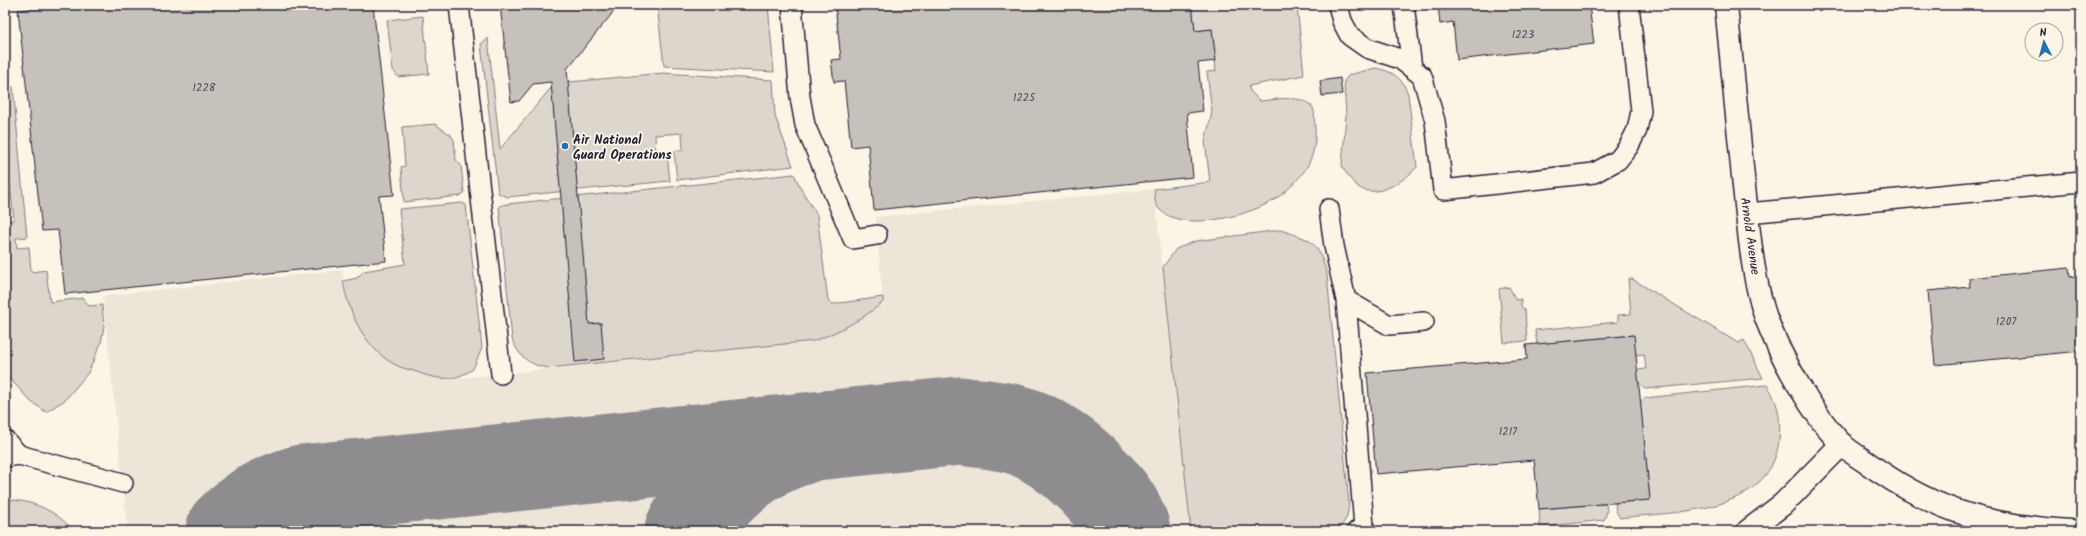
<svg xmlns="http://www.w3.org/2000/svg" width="2086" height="536" viewBox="0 0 2086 536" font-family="Kalam,sans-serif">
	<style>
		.built { fill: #ece5d8 }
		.green { fill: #dcd6cc; stroke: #7f7c84 }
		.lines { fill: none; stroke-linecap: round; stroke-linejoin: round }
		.taxiway { stroke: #8f8c90; stroke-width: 89 }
		.building { fill: #c6c1bb; stroke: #22223b }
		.service-casing { stroke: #22223b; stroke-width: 22 }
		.minor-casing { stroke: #22223b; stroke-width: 25 }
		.service { stroke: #fcf5e5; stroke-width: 19 }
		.minor { stroke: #fcf5e5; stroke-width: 22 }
		.poi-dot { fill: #1f6fb2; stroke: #fcf5e5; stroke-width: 1.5 }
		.labels { text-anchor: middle; stroke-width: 3.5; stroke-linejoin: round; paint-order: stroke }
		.number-label { font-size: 11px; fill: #4b4a5b }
		.poi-label { font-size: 13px; font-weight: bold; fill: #22223b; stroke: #fcf5e5; text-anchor: start }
		.street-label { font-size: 13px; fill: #22223b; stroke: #fcf5e5 }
	</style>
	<rect width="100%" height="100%" fill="#fcf5e5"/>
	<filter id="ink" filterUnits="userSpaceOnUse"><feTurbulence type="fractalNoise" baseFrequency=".025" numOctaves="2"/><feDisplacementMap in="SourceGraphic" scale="8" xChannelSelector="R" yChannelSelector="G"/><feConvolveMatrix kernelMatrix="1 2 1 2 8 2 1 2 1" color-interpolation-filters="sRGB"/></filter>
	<g filter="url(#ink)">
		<!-- built -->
		<path class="built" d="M1154 189 1191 531H128L103 296 342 270 344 291 361 331 384 356 399 366 425 375 453 379 814 341 848 326 883 302 876 217Z"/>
		<!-- green -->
		<path class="green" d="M657 5H768L774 72 664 66Z
			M1192 5H1297L1304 75 1249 86 1250 91 1260 101C1275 100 1303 93 1313 108 1315 112 1314 120 1315 126 1316 141 1314 157 1305 170 1298 180 1288 190 1277 198 1253 215 1182 234 1159 209 1154 204 1155 195 1154 189L1210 182 1205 141 1212 112 1207 72 1216 71 1212 29 1195 31Z
			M423 16 429 74 398 77 393 70 387 20Z
			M488 38 500 149 550 89 568 79 570 82 663 73 773 80 775 116 793 166 677 180 674 151 683 150 682 133 655 135 656 153H667L670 181 507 197 498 193 481 44Z
			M1375 68C1392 71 1402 77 1408 94L1417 167C1405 181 1374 201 1357 186 1351 181 1346 173 1342 166L1346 115 1344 81 1349 75Z
			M5 87H13L27 237 16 238 17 248 29 247 31 272 46 270 50 302 83 298 89 306 102 305 104 326 101 343 88 373 65 400 46 412 30 401 5 373V221L14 220 9 175H5Z
			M435 124 451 135 454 140 456 160 461 165 464 193 460 196 404 202 401 167 405 166 402 127Z
			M794 174 801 189 817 215 828 300 833 304 883 297V302C862 320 840 331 814 341L548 368C529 365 519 357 512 339L499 206 507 204Z
			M462 203 466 205 482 348 473 369C454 382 438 380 417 372 412 370 405 369 400 367 367 353 348 313 343 281L357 278 364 271 405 264 399 209Z
			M1280 230C1313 240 1318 241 1327 275L1349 503 1347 517 1338 531H1191L1163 267 1176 249 1196 241Z
			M1628 279H1632L1738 343 1744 340 1763 378 1645 389C1637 385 1638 377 1637 370L1646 369 1644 354 1636 355 1633 335 1537 344 1535 330 1618 322V315L1631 314Z
			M1509 287 1516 300 1521 299V306L1525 310 1527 341 1504 343 1499 289Z
			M1767 385C1779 403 1781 420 1779 441 1769 515 1677 511 1620 518L1616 511 1615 503 1650 500 1640 402 1645 398Z
			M5 500C30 499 58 511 73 531H5Z
			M1606 504 1607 512 1604 520 1540 527 1539 509Z"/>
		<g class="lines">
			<!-- taxiway -->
			<path class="taxiway" d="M230 531C253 508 272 498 302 489L960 421C982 424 1008 425 1029 434 1064 449 1115 493 1126 531
				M689 531C713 487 753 454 801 440"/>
		</g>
		<!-- building -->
		<path class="building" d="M64 5H373L394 195 379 196 386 261 65 294 58 230 42 231 18 10Z
			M500 5H619L567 69 589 324 601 323 604 359 575 362 551 82 533 84 519 101 511 102Z
			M835 5H1192L1195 31 1212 29 1216 61 1198 63 1203 111 1187 113 1193 177 874 210 868 145 851 147 844 81 834 82 831 60 841 59Z
			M1438 5H1589L1594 44 1457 60 1453 22 1440 24Z
			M1340 78 1342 94 1322 96 1320 81Z
			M2069 268 2070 277 2081 275V351L1935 365 1928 291 1970 287 1969 278Z
			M1634 335 1650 500 1539 509 1534 460 1376 474 1367 373 1527 359 1526 345Z"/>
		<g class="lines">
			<!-- service casing -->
			<g class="service-casing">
				<path id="service" d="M459 5 501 374
					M792 5 800 97 805 125 853 239 877 235
					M1338 5 1342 21 1350 36 1367 48 1400 59 1422 76 1435 121 1443 190 1594 173 1618 160 1629 146 1637 130 1641 111 1629 5
					M1404 5 1412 68
					M1329 209 1334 246 1346 300 1389 325 1424 322
					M1747 213 2081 182
					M1346 300 1364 527 1357 531
					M5 440 19 455
					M5 457 19 455 123 483"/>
			</g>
			<!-- minor casing -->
			<g class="minor-casing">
				<path id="minor" d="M1726 5C1732 66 1738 126 1744 187 1749 230 1752 277 1766 318 1781 358 1812 413 1841 444 1851 453 1865 461 1876 469 1941 514 1993 526 2071 531
					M1748 531 1783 504 1842 444"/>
			</g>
			<!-- service -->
			<use href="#service" class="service"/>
			<!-- minor -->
			<use href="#minor" class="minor"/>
		</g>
	</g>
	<!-- markers -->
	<circle class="poi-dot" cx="565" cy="146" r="4"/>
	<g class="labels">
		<!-- number labels -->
		<g class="number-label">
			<text x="1523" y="38">1223</text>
			<text x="204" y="91">1228</text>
			<text x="1024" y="101">1225</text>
			<text x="2006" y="325">1207</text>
			<text x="1508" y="435">1217</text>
		</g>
		<!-- poi labels -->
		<g class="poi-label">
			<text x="573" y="144">Air National<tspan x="573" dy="15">Guard Operations</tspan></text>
		</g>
		<!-- street labels -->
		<g class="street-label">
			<text transform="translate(1751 236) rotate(82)" y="5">Arnold Avenue</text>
		</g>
	</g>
	<!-- margin -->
	<rect width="2086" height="536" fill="none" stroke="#fcf5e5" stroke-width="20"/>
	<rect x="10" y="10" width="2066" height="516" fill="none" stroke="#22223b" stroke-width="1.5" filter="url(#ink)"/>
	<!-- north arrow -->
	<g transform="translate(2044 42) rotate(354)"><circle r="19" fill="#fcf5e5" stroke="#a5a1a1"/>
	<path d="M0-3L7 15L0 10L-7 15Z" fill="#1f6fb2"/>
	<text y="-6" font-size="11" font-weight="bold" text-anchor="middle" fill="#22223b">N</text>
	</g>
</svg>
